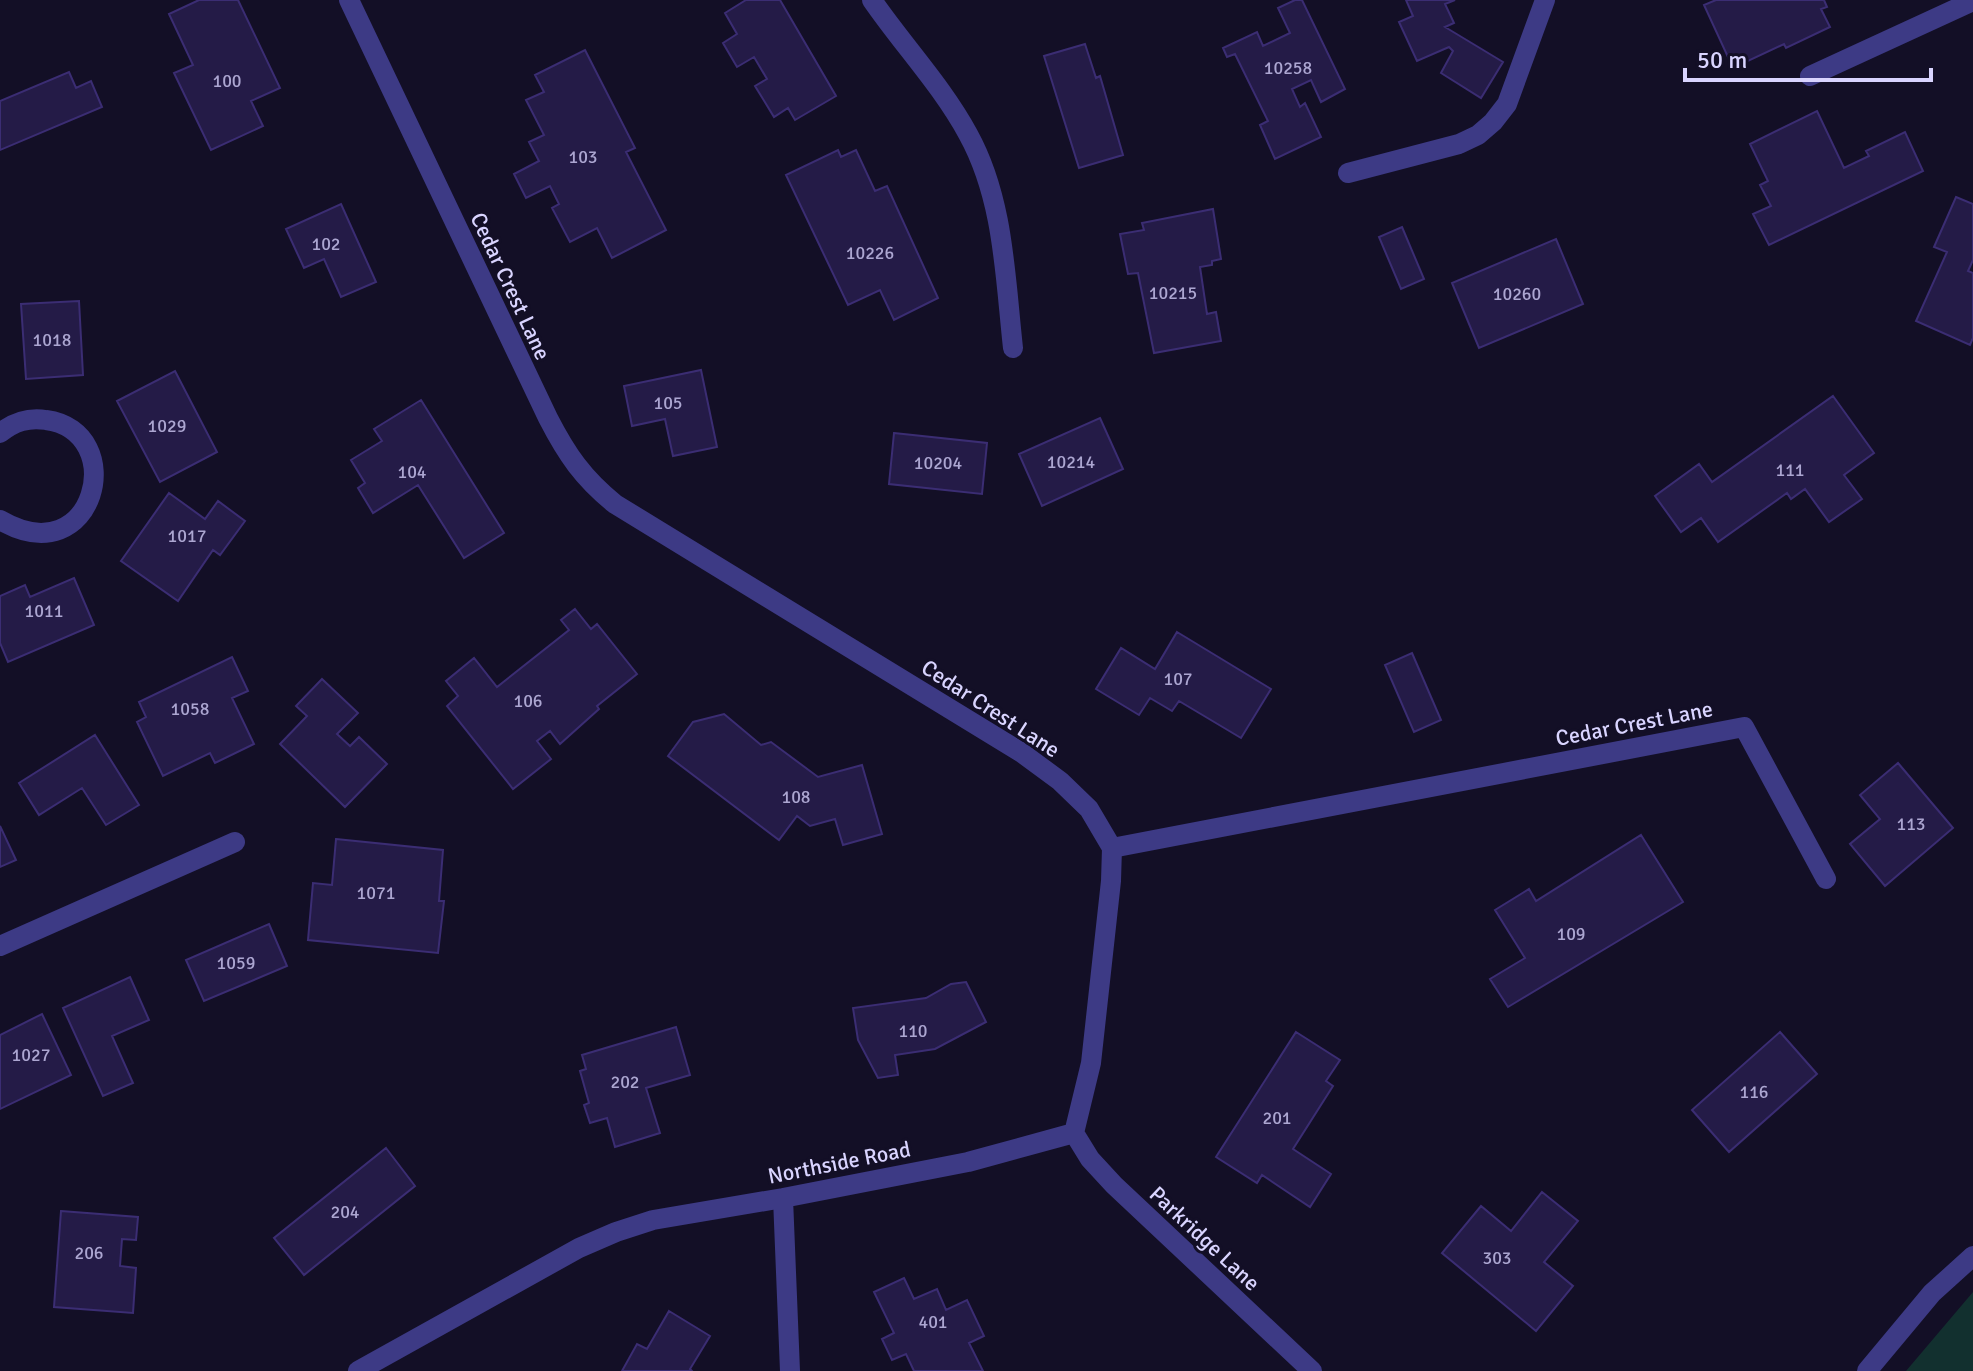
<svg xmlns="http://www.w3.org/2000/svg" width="1973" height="1371" viewBox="0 0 1973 1371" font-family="Signika,sans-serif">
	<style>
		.green { fill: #12302f }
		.building { fill: #241b47; stroke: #3b2d73; stroke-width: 2 }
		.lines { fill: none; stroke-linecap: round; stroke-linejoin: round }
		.minor { stroke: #3d3a85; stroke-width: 20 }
		.labels { text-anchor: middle; stroke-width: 6; stroke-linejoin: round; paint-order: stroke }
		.number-label { font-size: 18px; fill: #aca6d1 }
		.street-label { font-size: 22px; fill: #d9d4ff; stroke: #130f26 }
	</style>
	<rect width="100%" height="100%" fill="#130f26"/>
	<!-- green -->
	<path class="green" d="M1973 1292V1371H1906Z"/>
	<!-- building -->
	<path class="building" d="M199 0H238L280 88 251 101 263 126 211 150 174 73 193 65 169 14Z
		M746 0H780L836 96 795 120 788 108 774 117 755 86 767 79 754 57 737 67 723 43 737 34 725 13Z
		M1295 0H1302L1345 89 1321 102 1311 80 1292 89 1300 107 1305 103 1321 137 1275 159 1260 125 1268 121 1235 54 1227 57 1223 48 1257 32 1263 46 1290 33 1278 8Z
		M1406 0H1455L1445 4 1454 23 1445 27 1503 62 1481 98 1441 73 1453 51 1449 47 1417 61 1399 22 1413 16Z
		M1716 0H1824L1827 7 1821 9 1830 27 1786 48 1784 44 1733 68 1704 5Z
		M1085 44 1096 78 1100 76 1123 155 1079 168 1044 56Z
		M585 50 635 148 626 152 666 230 612 258 597 228 570 242 552 208 559 204 550 186 526 198 514 174 539 161 529 142 544 135 526 100 544 92 535 75Z
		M69 72 76 88 91 81 102 107 0 150V101Z
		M1817 111 1844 168 1869 156 1866 151 1905 132 1923 171 1769 245 1753 214 1771 206 1760 185 1768 181 1750 144Z
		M838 150 841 157 856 150 875 191 887 186 938 298 894 320 880 290 848 305 786 175Z
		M1956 197 1973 204V260L1968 271 1973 273V338L1970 345 1916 321 1947 252 1934 247Z
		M341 204 376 282 341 297 324 259 304 268 286 229Z
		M1213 209 1221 259 1212 261V265L1200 267 1207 314 1216 312 1221 341 1154 353 1138 273 1128 274 1120 234 1144 230 1142 223Z
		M1402 227 1424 279 1401 289 1379 237Z
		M1556 239 1583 304 1479 348 1452 283Z
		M79 301 83 375 26 379 21 304Z
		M701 370 717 447 673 456 665 419 632 426 624 386Z
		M175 371 217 452 160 482 117 401Z
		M1833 396 1874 453 1844 475 1862 499 1829 522 1805 489 1791 499 1787 493 1718 542 1701 518 1681 532 1655 496 1699 464 1712 482Z
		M421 400 504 533 464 558 418 485 373 513 358 488 365 483 351 460 382 441 374 429Z
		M1100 418 1123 469 1042 506 1019 454Z
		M894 433 987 443 982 494 889 484Z
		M169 493 205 519 218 501 245 521 220 555 213 550 178 601 121 561Z
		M74 578 94 625 8 662 0 643V596L25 585 30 597Z
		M575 609 591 629 597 624 637 674 597 706 599 709 560 744 550 731 537 741 551 759 513 789 447 706 458 696 446 681 474 658 497 687 569 630 561 620Z
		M1177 632 1271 689 1241 738 1179 701 1172 711 1150 698 1139 715 1096 689 1121 648 1155 669Z
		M1412 653 1441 720 1414 732 1385 665Z
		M232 657 248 691 232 698 254 744 215 763 210 753 163 776 137 722 146 717 139 702Z
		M322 679 358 713 337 734 350 746 359 737 387 764 345 807 280 744 307 716 296 706Z
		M724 714 761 745 771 742 818 777 862 765 882 834 843 845 835 819 810 826 797 816 779 840 668 756 693 722Z
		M95 735 139 805 106 825 82 788 39 815 19 783Z
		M1898 763 1953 828 1885 886 1850 844 1880 819 1860 795Z
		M0 826 16 860 0 867Z
		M1641 835 1683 902 1508 1007 1490 979 1525 958 1495 910 1529 889 1536 901Z
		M336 839 443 850 439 901H444L438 953 308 940 313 883 332 885Z
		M269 924 287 966 204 1001 186 960Z
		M130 977 149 1020 112 1036 133 1083 103 1096 63 1008Z
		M966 982 986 1022 935 1049 895 1055 898 1075 878 1078 858 1040 853 1008 926 998 951 984Z
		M42 1014 71 1075 0 1109V1035Z
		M676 1027 690 1075 646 1088 660 1133 615 1147 607 1118 590 1123 584 1105 589 1103 580 1071 586 1069 582 1055Z
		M1296 1032 1340 1060 1326 1081 1333 1086 1293 1149 1331 1174 1310 1207 1262 1175 1257 1183 1216 1157Z
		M1780 1032 1817 1074 1729 1152 1692 1110Z
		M386 1148 415 1186 304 1275 274 1238Z
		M1542 1192 1578 1221 1544 1262 1573 1286 1536 1331 1442 1253 1481 1206 1511 1231Z
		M61 1211 138 1217 136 1240 122 1239 120 1266 136 1268 133 1313 54 1307Z
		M904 1278 914 1299 937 1289 946 1310 967 1300 984 1336 969 1343 983 1371H914L906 1354 892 1360 882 1339 894 1333 874 1292Z
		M669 1311 710 1336 690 1369 692 1371H622L637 1344 647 1349Z"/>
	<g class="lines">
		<!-- minor -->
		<path class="minor" d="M349 0 548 418C567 455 583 478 615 504L1022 753 1060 781 1089 809 1112 848 1744 727 1826 879
			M872 0C903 45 942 86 968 134 1004 199 1005 276 1013 348
			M1810 76 1973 1
			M1348 173 1459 144 1478 135 1493 122 1507 104 1545 0
			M0 433C14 422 28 417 46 420 130 431 96 576 0 520
			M0 946 235 842
			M1074 1133 1090 1159 1114 1185 1312 1371
			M1074 1133 1091 1063 1111 881 1112 848
			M783 1198 790 1371
			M358 1371 579 1248 616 1232 653 1220 783 1198 968 1162 1074 1133
			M1867 1371 1932 1293 1973 1256"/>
	</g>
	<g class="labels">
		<!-- number labels -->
		<g class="number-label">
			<text x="1288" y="74">10258</text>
			<text x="227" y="87">100</text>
			<text x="583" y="163">103</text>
			<text x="326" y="250">102</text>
			<text x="870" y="259">10226</text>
			<text x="1173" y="299">10215</text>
			<text x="1517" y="300">10260</text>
			<text x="52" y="346">1018</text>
			<text x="668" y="409">105</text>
			<text x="167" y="432">1029</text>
			<text x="1071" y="468">10214</text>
			<text x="938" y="469">10204</text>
			<text x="1790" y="476">111</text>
			<text x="412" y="478">104</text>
			<text x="187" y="542">1017</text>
			<text x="44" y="617">1011</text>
			<text x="1178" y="685">107</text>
			<text x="528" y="707">106</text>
			<text x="190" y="715">1058</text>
			<text x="796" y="803">108</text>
			<text x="1911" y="830">113</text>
			<text x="376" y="899">1071</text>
			<text x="1571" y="940">109</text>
			<text x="236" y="969">1059</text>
			<text x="913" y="1037">110</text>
			<text x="31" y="1061">1027</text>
			<text x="625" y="1088">202</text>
			<text x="1754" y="1098">116</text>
			<text x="1277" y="1124">201</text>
			<text x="345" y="1218">204</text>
			<text x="89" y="1259">206</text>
			<text x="1497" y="1264">303</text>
			<text x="933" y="1328">401</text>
		</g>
		<!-- street labels -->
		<g class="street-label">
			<text transform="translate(511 286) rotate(65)" y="8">Cedar Crest Lane</text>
			<text transform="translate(991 708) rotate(33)" y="8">Cedar Crest Lane</text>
			<text transform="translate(1634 723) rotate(-11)" y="8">Cedar Crest Lane</text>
			<text transform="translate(839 1162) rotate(-11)" y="8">Northside Road</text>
			<text transform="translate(1205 1238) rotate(43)" y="8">Parkridge Lane</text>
		</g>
	</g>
	<!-- scale -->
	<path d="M1685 68v12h246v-12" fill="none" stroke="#d9d4ff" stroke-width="4"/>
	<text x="1697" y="68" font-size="24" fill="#d9d4ff" stroke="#130f26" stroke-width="6" paint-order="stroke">50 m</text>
</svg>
